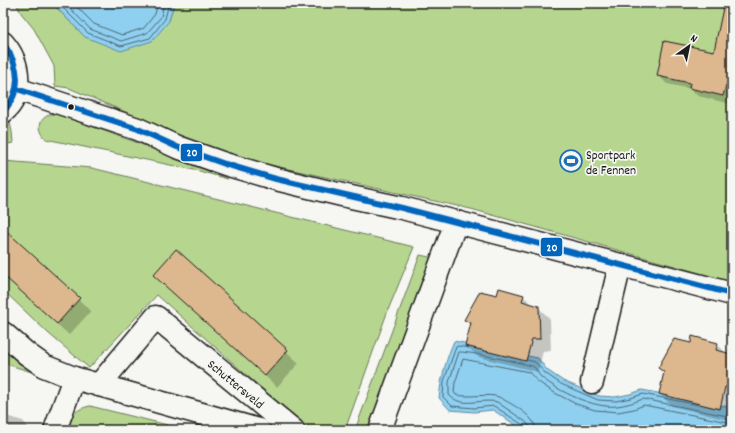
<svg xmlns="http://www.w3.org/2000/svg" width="735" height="433" viewBox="0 0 735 433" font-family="Dekko,sans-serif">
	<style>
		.green { fill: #b6d690; stroke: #697956 }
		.water { fill: #8fd0f1; stroke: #61889c }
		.shadow { fill: #0003 }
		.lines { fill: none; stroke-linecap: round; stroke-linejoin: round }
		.shore { stroke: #4a6471; stroke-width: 1 }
		.building { fill: #ddb88e; stroke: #1c1c1c }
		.minor-casing { stroke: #1c1c1c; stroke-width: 25 }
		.major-casing { stroke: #1c1c1c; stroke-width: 25 }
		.minor { stroke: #f6f6f2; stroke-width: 22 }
		.major { stroke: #f6f6f2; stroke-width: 22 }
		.bus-1-casing { stroke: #f6f6f2; stroke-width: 9 }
		.bus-1 { stroke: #0065bd; stroke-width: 6 }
		.bus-dot { fill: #1c1c1c; stroke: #f6f6f2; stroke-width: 1.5 }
		.labels { text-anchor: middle; stroke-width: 3.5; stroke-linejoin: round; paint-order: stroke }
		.poi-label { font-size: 13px; fill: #1c1c1c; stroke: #f6f6f2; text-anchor: start }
		.street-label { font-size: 13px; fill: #1c1c1c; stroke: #f6f6f2 }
		.line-badge { stroke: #f6f6f2; stroke-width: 1.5 }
		.badge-label { font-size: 11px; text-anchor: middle; font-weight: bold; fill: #fff }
	</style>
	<rect width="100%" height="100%" fill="#f6f6f2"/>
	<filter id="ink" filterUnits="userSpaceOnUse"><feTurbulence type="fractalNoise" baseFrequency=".025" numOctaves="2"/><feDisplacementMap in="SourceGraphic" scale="8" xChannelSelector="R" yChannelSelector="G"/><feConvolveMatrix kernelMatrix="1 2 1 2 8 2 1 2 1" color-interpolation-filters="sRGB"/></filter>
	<g filter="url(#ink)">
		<!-- green -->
		<path class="green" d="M16 3H52L85 37 169 21 174 3H732V282L471 209 243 159 208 147 69 88 55 86 54 66 34 29 21 13Z
			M51 114H57L141 144 228 179 199 171 46 139C37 129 38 119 51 114Z
			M9 118 12 132 13 143 3 145V123Z
			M3 161 92 168 414 247 388 310 345 430H305L287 419 280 405 157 295 89 368 48 333 3 290Z
			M420 255 434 258 370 423 365 430H355Z
			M3 349 12 357 35 373 3 363Z
			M90 406 188 430H68C73 415 73 410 90 406Z"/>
		<!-- water -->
		<path class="water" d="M52 3H174L169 21 152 41 121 51 85 37Z
			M454 341 538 358 547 370 563 381 599 396 615 397 630 394 642 390 730 407 732 410V430H523L493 410 474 412 450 410 439 398C441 378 446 359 454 341Z"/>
		<!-- shadow -->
		<path class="shadow" d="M725 3H732L731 104 698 96 691 89 667 84 658 75 715 53Z
			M3 230 91 311 69 335 3 275Z
			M176 251 299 363 277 387 154 275Z
			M497 296H523L533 305 538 307 550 319 551 350 543 351 538 372 478 357 467 346 471 326 465 320Z
			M691 344H717L727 354 732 355V421L672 406 660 394 665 374 659 368Z
			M3 415 23 421 28 427 27 430H3Z"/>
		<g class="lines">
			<!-- shore -->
			<path class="shore" d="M58 3 88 33 121 46 150 38 165 19 169 3
				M65 3 90 29 121 41 147 33 161 17 164 3
				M73 3 94 24 122 35 144 28 155 14 158 3
				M469 348 458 346 456 347 444 381 443 397 452 406 474 408 494 406 523 425 525 430
				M527 360 535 362 545 373 561 384 598 400 616 401 631 398 643 394 698 405
				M530 430 529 426 526 422 497 402C481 398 462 409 449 395V382L459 352C465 351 530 364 534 367 537 370 538 374 541 377 558 391 594 409 617 406 626 405 635 402 643 399L732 417
				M536 430C535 415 511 404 499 397 488 393 470 398 456 395L454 392 455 383 463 359 529 372 537 381 555 393 576 404 595 410 618 412 634 409 644 405 732 423"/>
		</g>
		<!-- building -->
		<path class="building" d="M723 8 732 9V86L726 85 723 96 689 88 690 83 657 76 664 41 714 51Z
			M3 228 80 298 57 324 3 275Z
			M176 249 288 350 265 376 153 275Z
			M499 288 524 295 522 301 539 306 540 339H532L526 361 465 346 471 323 464 320 480 291 497 295Z
			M692 336 718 343 716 350 732 354V387H725L720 409 659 394 664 372 658 368 674 339 691 343Z"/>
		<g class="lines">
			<!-- minor casing -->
			<g class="minor-casing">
				<g id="minor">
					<path d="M3 333 27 354 44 366 74 378 259 430"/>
					<path d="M592 382 620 265"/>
					<path id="s1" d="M99 385 156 317 293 430"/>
					<path d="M55 430 74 378"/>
					<path d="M380 430 456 222"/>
				</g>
			</g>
			<!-- major casing -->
			<g class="major-casing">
				<path id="major" d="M3 43C20 62 24 94 3 112
					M17 89 138 129 177 147 225 164 276 179 342 195 402 208 732 294"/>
			</g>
			<!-- minor -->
			<use href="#minor" class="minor"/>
			<!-- major -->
			<use href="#major" class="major"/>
			<!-- bus-1 casing -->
			<g class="bus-1-casing">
				<path id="bus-1" d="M3 43C20 66 23 90 3 112
					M17 89 138 129 177 147 225 164 276 179 402 208 732 294"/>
			</g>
			<!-- bus-1 -->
			<use href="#bus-1" class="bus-1"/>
		</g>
	</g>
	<!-- icons -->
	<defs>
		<g id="stadium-ring" transform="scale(1.15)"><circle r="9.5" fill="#f6f6f2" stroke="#1f6fb2" stroke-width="1.5"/><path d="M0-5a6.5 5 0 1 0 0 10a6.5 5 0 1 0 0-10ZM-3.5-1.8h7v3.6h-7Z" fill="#1f6fb2"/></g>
	</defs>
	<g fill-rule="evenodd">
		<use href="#stadium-ring" x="571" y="161"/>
	</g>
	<!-- markers -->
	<circle class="bus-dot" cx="71" cy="107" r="3.5"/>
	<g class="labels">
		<!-- poi labels -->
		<g class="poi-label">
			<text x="586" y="159">Sportpark<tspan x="586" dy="15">de Fennen</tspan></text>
		</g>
		<!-- street labels -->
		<g class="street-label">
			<text dy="5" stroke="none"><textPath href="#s1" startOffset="193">Schuttersveld</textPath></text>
		</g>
	</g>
	<g class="line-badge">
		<rect x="180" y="143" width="23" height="19" rx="4" fill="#0065bd"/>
		<rect x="540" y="237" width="23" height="20" rx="4" fill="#0065bd"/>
	</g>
	<g class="badge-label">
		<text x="192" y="156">20</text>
		<text x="552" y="251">20</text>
	</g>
	<!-- margin -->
	<rect width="735" height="433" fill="none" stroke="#f6f6f2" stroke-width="16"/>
	<rect x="8" y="8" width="719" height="417" fill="none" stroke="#1c1c1c" stroke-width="1.5" filter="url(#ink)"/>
	<!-- north arrow -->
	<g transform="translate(689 46) rotate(33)" stroke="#f6f6f2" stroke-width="3" paint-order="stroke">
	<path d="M0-3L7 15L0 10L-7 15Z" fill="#1c1c1c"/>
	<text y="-6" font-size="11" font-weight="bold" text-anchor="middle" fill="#1c1c1c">N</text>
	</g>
</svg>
